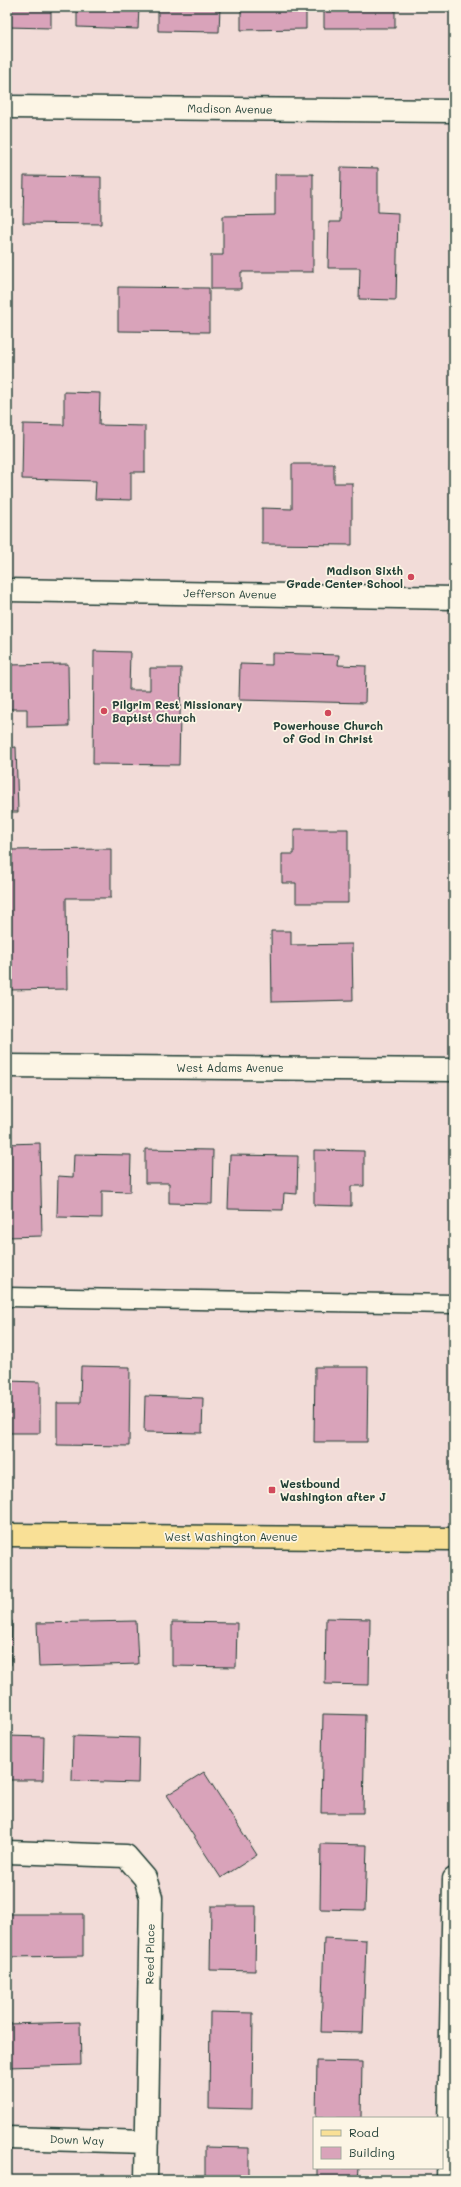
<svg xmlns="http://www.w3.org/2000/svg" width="461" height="2187" viewBox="0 0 461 2187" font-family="Mali,sans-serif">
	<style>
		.building { fill: #d9a3ba; stroke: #1f3d34 }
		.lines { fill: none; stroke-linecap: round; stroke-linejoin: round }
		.service-casing { stroke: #1f3d34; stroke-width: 21 }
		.minor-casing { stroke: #1f3d34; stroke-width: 25 }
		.primary-casing { stroke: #1f3d34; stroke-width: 25 }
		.service { stroke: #fcf5e5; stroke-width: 18 }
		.minor { stroke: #fcf5e5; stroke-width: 22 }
		.primary { stroke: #f9e096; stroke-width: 22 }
		.poi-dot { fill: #d1495b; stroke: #fcf5e5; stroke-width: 1.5 }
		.labels { text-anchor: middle; stroke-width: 3.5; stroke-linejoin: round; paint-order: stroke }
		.street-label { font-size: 11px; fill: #1f3d34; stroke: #fcf5e5 }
		.poi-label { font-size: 11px; font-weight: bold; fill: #1f3d34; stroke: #fcf5e5; text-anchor: start }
	</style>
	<rect width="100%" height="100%" fill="#f2dcd8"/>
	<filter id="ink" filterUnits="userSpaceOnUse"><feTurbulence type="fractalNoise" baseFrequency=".025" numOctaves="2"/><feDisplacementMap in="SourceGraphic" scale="8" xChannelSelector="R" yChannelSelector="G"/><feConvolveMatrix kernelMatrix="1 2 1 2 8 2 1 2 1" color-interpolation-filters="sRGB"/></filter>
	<g filter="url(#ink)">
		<!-- building -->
		<path class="building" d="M7 7H51V28L7 27Z
			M77 7H139L138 29 77 27Z
			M158 7H220L219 32 158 31Z
			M241 7H306V29L241 30Z
			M324 7H395V28H324Z
			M341 167 378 168V212L398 213 396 300 359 299 360 268H328L329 222H340Z
			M275 174H313V272H241V289H211V255H223V216L275 215Z
			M24 176 101 177V224L23 223Z
			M118 287 209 288V332L118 331Z
			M64 392 100 393 99 425 145 426V472H131V500L95 499 96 481 22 479 23 424 64 425Z
			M292 464H334V483H352V545L262 544V508L292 509Z
			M94 651 130 652 129 690H150V668H181L179 765 93 764Z
			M272 653 339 655 338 665 366 666 365 703 239 700 240 664 272 665Z
			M68 664 69 726 27 727V709H7V665Z
			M16 747 18 812H7V748Z
			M294 829H348V903H296V883H282V854H294Z
			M111 849V898H66L67 989 7 990V850Z
			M271 931H291V945L352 944 353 1000 272 1002Z
			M40 1143 42 1236 7 1237V1144Z
			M145 1149 213 1150 212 1204 169 1203V1183H145Z
			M314 1150 364 1151V1186H351V1206L314 1205Z
			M74 1154 131 1155 130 1192 102 1191V1218L57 1217 58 1176 73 1177Z
			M230 1155 298 1156 297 1194 284 1193 283 1210 228 1209Z
			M81 1366 130 1367 129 1446 57 1445V1403H80Z
			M315 1367H368L367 1442H314Z
			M7 1381 40 1382V1433H7Z
			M145 1396 203 1398 202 1433 144 1432Z
			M326 1618 370 1619 369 1685 325 1684Z
			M7 1620 12 1621 11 1665H7Z
			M136 1621 138 1664 39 1667 37 1623Z
			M172 1622 237 1623 236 1667 172 1666Z
			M323 1714 365 1715 363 1813H321Z
			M7 1736 44 1737 43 1780H7Z
			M73 1736 139 1738 138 1783 72 1781Z
			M204 1772 257 1855 221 1878 167 1795Z
			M321 1844 367 1845 365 1910 320 1909Z
			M211 1906H256L255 1971 210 1970Z
			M7 1914H83V1956L7 1957Z
			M324 1938 366 1940 363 2033 321 2032Z
			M210 2012 253 2013 252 2109 209 2108Z
			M80 2022 81 2065 7 2067V2024Z
			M317 2061 362 2062 361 2118H316Z
			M205 2147 249 2148V2180H205Z
			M317 2168H359L358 2180H317Z"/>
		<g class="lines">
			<!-- service casing -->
			<g class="service-casing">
				<path id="service" d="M7 1297 454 1304"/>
			</g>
			<!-- minor casing -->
			<g class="minor-casing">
				<path id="minor" d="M7 107 454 111
					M7 590 454 598
					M7 1066 454 1070
					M7 1852 126 1856 145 1878 151 1897 146 2180
					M7 2138 147 2142
					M448 2180 454 1879"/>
			</g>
			<!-- primary casing -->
			<g class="primary-casing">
				<path id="primary" d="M7 1535 454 1539"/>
			</g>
			<!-- service -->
			<use href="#service" class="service"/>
			<!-- minor -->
			<use href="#minor" class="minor"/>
			<!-- primary -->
			<use href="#primary" class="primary"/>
		</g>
	</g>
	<!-- markers -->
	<g class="poi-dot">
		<circle cx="411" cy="577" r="4"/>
		<circle cx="104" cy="711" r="4"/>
		<circle cx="328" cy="713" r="4"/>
		<rect x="268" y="1486" width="8" height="8" rx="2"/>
	</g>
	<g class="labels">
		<!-- street labels -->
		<g class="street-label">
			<text transform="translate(230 109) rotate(1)" y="4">Madison Avenue</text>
			<text transform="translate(230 594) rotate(1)" y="4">Jefferson Avenue</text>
			<text x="230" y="1072">West Adams Avenue</text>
			<text x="231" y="1541">West Washington Avenue</text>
			<text transform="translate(150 1954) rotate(-89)" y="4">Reed Place</text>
			<text transform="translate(77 2140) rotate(2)" y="4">Down Way</text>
		</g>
		<!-- poi labels -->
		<g class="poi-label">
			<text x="403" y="575" text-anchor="end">Madison Sixth<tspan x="403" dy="13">Grade Center School</tspan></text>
			<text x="112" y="709">Pilgrim Rest Missionary<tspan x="112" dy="13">Baptist Church</tspan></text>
			<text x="328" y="730" text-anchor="middle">Powerhouse Church<tspan x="328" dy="13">of God in Christ</tspan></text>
			<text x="280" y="1488">Westbound<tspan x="280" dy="13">Washington after J</tspan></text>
		</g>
	</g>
	<!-- margin -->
	<rect width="461" height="2187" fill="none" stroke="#fcf5e5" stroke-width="24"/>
	<rect x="12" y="12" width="437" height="2163" fill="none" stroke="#1f3d34" stroke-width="1.5" filter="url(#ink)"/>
	<!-- legend -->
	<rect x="313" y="2117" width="130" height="52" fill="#fcf5e5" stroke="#a4ab9e"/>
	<rect x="321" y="2130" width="20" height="6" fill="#f9e096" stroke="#a4ab9e"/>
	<text x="349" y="2137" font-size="12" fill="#1f3d34">Road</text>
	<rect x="321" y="2147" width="20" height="12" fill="#d9a3ba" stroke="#a4ab9e"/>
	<text x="349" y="2157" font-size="12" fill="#1f3d34">Building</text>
</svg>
